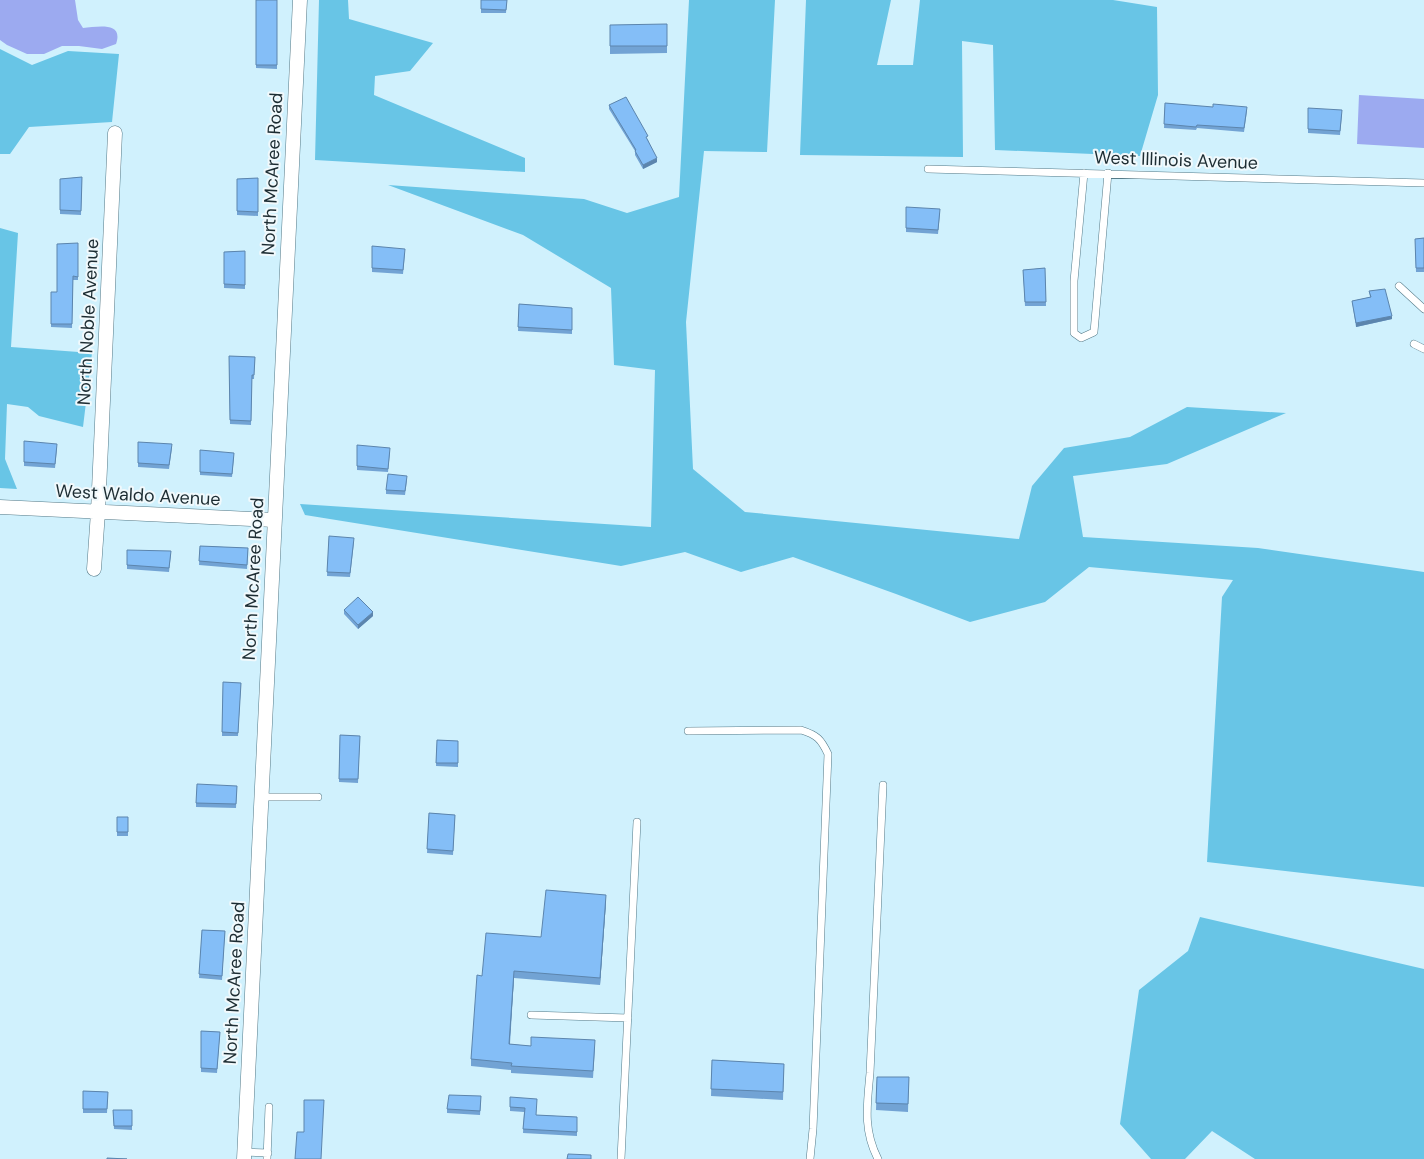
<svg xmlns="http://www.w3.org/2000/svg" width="1424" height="1159" viewBox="0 0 1424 1159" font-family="'DM Sans',sans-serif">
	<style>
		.green { fill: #68c5e6 }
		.water { fill: #9caaf0 }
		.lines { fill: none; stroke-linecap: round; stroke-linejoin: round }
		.lane-casing { stroke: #547a88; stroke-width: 8 }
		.street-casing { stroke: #547a88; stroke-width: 15 }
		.lane { stroke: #fff; stroke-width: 7 }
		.street { stroke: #fff; stroke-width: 14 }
		.wall { fill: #72a3d4 }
		.shaded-wall { fill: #5c85ad }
		.building { fill: #84bef7; stroke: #5c85ad }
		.labels { text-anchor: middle; stroke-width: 4; stroke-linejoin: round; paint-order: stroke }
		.street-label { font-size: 18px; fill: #1d2d33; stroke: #f1f9fc }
	</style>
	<rect width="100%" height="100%" fill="#d0f1fd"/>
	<!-- green -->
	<path class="green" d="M319 0H348L349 19 433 43 410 71 375 76 374 95 525 158V172L315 160Z
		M689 0H775L767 152 704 151 686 322 693 469 745 512 1019 539 1032 486 1064 448 1130 437 1187 407 1286 413 1167 464 1073 476 1083 537 1258 548 1424 572V887L1207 862 1222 597 1233 580 1089 567 1045 602 970 622 896 594 793 557 741 572 685 552 621 566 305 515 300 504 651 527 655 370 614 365 611 288 523 235 388 185 584 199 627 213 679 197Z
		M806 0H891L877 65H913L920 0H1113L1157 7 1158 95 1140 156 995 150 993 45 962 41 963 157 800 155Z
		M0 49 32 65 68 51 119 54 112 122 29 127 10 154H0Z
		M0 228 18 233 11 347 92 353 83 427 39 416 28 407 7 404 5 459 17 489 0 488Z
		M1200 917 1424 969V1159H1255L1212 1131 1185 1159H1151L1120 1124 1139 990 1188 951Z"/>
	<!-- water -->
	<path class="water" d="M0 0H75L78 20 83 28C97 27 124 21 116 44L102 49 79 46H62L44 54H27L7 45 0 40Z
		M1359 95 1424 99V148L1357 144Z"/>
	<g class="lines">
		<!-- lane casing -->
		<g class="lane-casing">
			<path id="lane" d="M928 169 1424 183
				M1084 173 1074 281V333L1081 338 1094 332 1108 173
				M1399 286 1424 309
				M1414 344 1424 349
				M688 731 801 730C817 735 821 739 828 754L813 1129 810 1159
				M261 797H318
				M531 1015 628 1018
				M244 1152 268 1153
				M267 1159 269 1107
				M621 1159 637 822
				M878 1159C863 1130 867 1105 870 1073L883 785"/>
		</g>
		<!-- street casing -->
		<g class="street-casing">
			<path id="street" d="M0 507 274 520
				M94 569 98 512 115 133
				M244 1159 300 0"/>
		</g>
		<!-- lane -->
		<use href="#lane" class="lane"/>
		<!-- street -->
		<use href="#street" class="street"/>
	</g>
	<!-- wall -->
	<path class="wall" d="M256 0H277V69L256 68Z
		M481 0H507L506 13H481Z
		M610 25 667 46V53L610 54Z
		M1165 103 1247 111 1244 132 1197 128 1196 130 1164 128Z
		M609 105 648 140 657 162 643 169 635 155V151L609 109Z
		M1308 108 1342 114 1340 135 1308 133Z
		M82 177 81 215 60 214V179Z
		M258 178V216L237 215V179Z
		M906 207 940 213 938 234 906 232Z
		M1424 238V272H1416L1415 239Z
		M78 243V280H73L72 328 51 327V292H57Z
		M372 246 405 253 403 274 372 272Z
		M245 251V289L224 288V252Z
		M1045 268 1046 306H1025L1023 270Z
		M1369 291 1392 319 1356 327 1352 301 1370 297Z
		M519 304 572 308V334L518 331Z
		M229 356 255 357 254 379H252L251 425 230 424Z
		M24 441 57 448 55 468 24 466Z
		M138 442 172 448 169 469 138 467Z
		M357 445 390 452 388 472 357 470Z
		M200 450 234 457 232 477 200 475Z
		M407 480 405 495 386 494V490Z
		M329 536 354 542 350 577 327 576Z
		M200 546 248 548 247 569 199 565Z
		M127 550 171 554 169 572 127 569Z
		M344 610 373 616 358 629 344 614Z
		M223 682 241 683 238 736H222Z
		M340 735 360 736 358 783 339 782Z
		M437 740 458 741V767L436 766Z
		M237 786 236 808 196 807V803Z
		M429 813 455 815 453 855 427 853Z
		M117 817H128V836H117Z
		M606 902 600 985 514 978 510 1044 531 1046 595 1047 593 1078 511 1073V1070L471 1066V1059L482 976 541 937Z
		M202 930 225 931 222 980 199 978Z
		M201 1031 220 1032 217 1073 201 1072Z
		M712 1060 784 1064 783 1100 711 1096Z
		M877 1077H909L908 1112 876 1110Z
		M83 1091 108 1092 107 1113H83Z
		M510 1097 536 1115 577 1117V1136L523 1133 524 1112 510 1111Z
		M481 1100 480 1115 447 1113V1109Z
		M113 1110H132V1130L114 1129Z"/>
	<!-- shaded-wall -->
	<path class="shaded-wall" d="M657 158V162L643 169V165Z
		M1392 316V319L1356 327V323Z
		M373 612V616L358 629V625Z
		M606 895V902L600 985V978Z
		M514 971V978L509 1051V1044Z"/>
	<!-- building -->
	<path class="building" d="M256 0H277V65H256Z
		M481 0H507L506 10 481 9Z
		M667 24V46H610V25Z
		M626 97 648 136 646 137 657 158 643 165 635 151 636 150 609 105Z
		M1165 103 1213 107V104L1247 107 1244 128 1197 125 1196 127 1164 124Z
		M1308 108 1342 110 1340 131 1308 129Z
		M82 177 81 211 60 210V179Z
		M258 178V212L237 211V179Z
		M906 207 940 209 938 230 906 228Z
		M1424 238V268H1416L1415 239Z
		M78 243V277L73 276 72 324H51V292H57V244Z
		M372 246 405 249 403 270 372 268Z
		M245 251V285L224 284V252Z
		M1045 268 1046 302H1025L1023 270Z
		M1385 289 1392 316 1356 323 1352 301 1371 297 1369 291Z
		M519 304 572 308V330L518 327Z
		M229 356 255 357 254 375H252L251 421 230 420Z
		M24 441 57 444 55 464 24 462Z
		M138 442 172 444 169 465 138 463Z
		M357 445 390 448 388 469 357 466Z
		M200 450 234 453 232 474 200 472Z
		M388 474 407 476 405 491 386 490Z
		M329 536 354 538 350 573 327 572Z
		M200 546 248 548 247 565 199 561Z
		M127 550 171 551 169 568 127 565Z
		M358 597 373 612 358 625 344 610Z
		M223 682 241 683 238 733 222 732Z
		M340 735 360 736 358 779H339Z
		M437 740 458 741V763H436Z
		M197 784 237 786 236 804 196 803Z
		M429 813 455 815 453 851 427 849Z
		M117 817H128V832H117Z
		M546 890 606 895 600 978 514 971 509 1044 531 1046V1037L595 1040 593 1071 511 1066 512 1063 471 1059 477 975 482 976 486 933 541 937Z
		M202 930 225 931 222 976 199 974Z
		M201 1031 220 1032 217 1069 201 1068Z
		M712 1060 784 1064 783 1092 711 1089Z
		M877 1077H909L908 1104 876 1103Z
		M83 1091 108 1092 107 1109H83Z
		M449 1095 481 1096 480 1111 447 1109Z
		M510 1097 537 1099 536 1115 577 1117V1132L523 1129 525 1108 510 1107Z
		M304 1100H324L321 1159H295L297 1132H304Z
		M113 1110H132V1126H114Z
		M568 1154 591 1155V1159H567Z
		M107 1158 127 1159H107Z"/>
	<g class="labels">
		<!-- street labels -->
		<g class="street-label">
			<text transform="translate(1176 160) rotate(2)" y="6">West Illinois Avenue</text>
			<text transform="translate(272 174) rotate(-87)" y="6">North McAree Road</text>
			<text transform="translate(88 322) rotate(-87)" y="6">North Noble Avenue</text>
			<text transform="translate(138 495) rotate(3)" y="6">West Waldo Avenue</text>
			<text transform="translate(253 579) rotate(-87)" y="6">North McAree Road</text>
			<text transform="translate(234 983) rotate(-87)" y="6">North McAree Road</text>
		</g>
	</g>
</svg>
